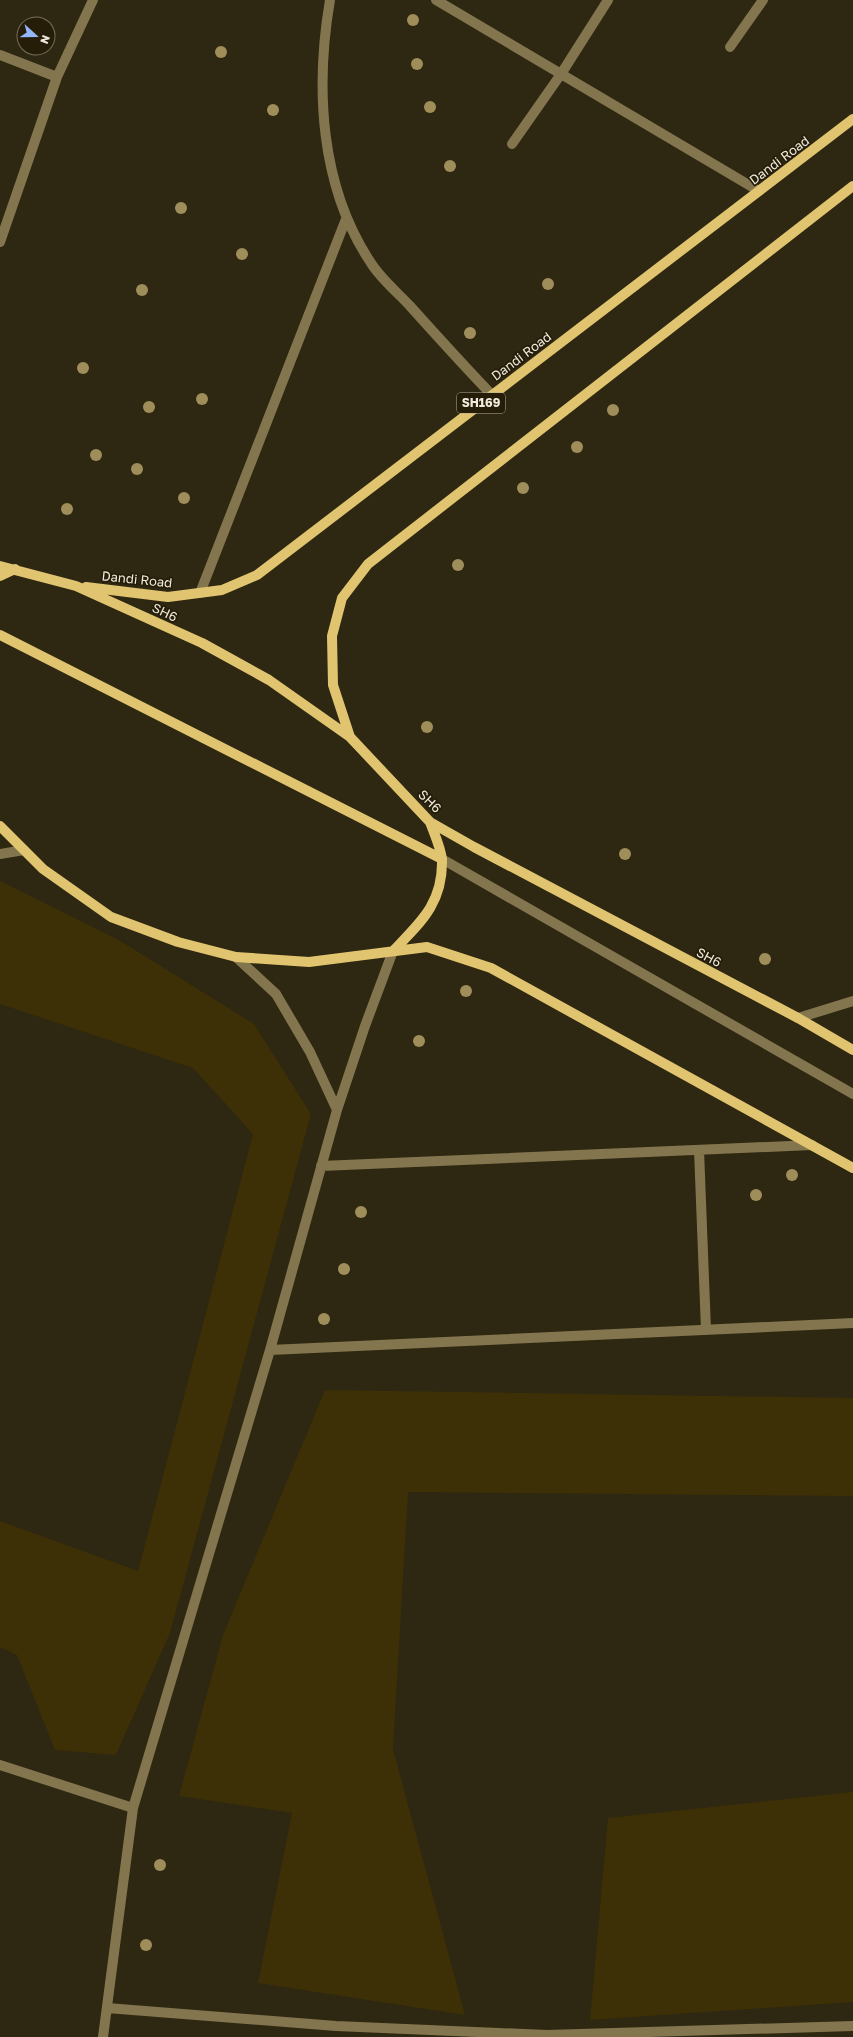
<svg xmlns="http://www.w3.org/2000/svg" width="853" height="2037" viewBox="0 0 853 2037" font-family="'Golos Text',sans-serif">
	<style>
		.green { fill: #3d3007 }
		.lines { fill: none; stroke-linecap: round; stroke-linejoin: round }
		.minor { stroke: #83754e; stroke-width: 10 }
		.major { stroke: #e1c46f; stroke-width: 10 }
		.tree { fill: #a08e5a }
		.labels { text-anchor: middle; stroke-width: 3.5; stroke-linejoin: round; paint-order: stroke }
		.shield { fill: #251d07; stroke: #b2ac9d; stroke-width: 1 }
		.shield-label { font-size: 12px; font-weight: bold; fill: #efeadd }
		.street-label { font-size: 13px; fill: #efeadd; stroke: #251d07 }
	</style>
	<rect width="100%" height="100%" fill="#2e2711"/>
	<!-- green -->
	<path class="green" d="M0 881 117 939 254 1024 311 1114 170 1633 116 1755 55 1750 17 1655 0 1647V1521L138 1571 253 1134 193 1068 0 1004Z
		M325 1390 853 1398V1496L408 1492 393 1749 465 2015 258 1983 292 1813 179 1796 223 1635Z
		M853 1792V2002L590 2020 608 1818Z"/>
	<g class="lines">
		<!-- minor -->
		<path class="minor" d="M330 0C315 88 320 187 371 263 381 279 397 292 410 306 437 336 464 366 492 395
			M436 0 759 191
			M730 47 763 0
			M0 55 57 77
			M512 144 561 74 608 0
			M0 242 57 77 93 0
			M200 593 346 219
			M0 854 24 850
			M442 859 853 1094
			M236 957 276 994 310 1052 337 1110
			M798 1018 853 1001
			M699 1150 706 1330
			M321 1166 812 1145
			M270 1350 853 1323
			M0 1765 133 1808 103 2037
			M133 1808 270 1350 337 1110 365 1026 393 951
			M107 2008 336 2026 547 2035 853 2026"/>
		<!-- major -->
		<path class="major" d="M0 566 76 586 202 643 269 680 350 737 430 822 474 847 798 1018 853 1050
			M0 576 15 569
			M86 587 168 597 222 590 257 575 853 119
			M0 635 442 859
			M350 737 333 685 332 636 342 598 368 564 853 186
			M0 826 43 869 111 917 178 942 236 957 309 962 427 947 491 968 853 1168
			M393 951C421 922 443 903 442 860 441 848 434 833 430 822"/>
	</g>
	<!-- trees -->
	<g class="tree">
		<circle cx="413" cy="20" r="6"/>
		<circle cx="221" cy="52" r="6"/>
		<circle cx="417" cy="64" r="6"/>
		<circle cx="430" cy="107" r="6"/>
		<circle cx="273" cy="110" r="6"/>
		<circle cx="450" cy="166" r="6"/>
		<circle cx="181" cy="208" r="6"/>
		<circle cx="242" cy="254" r="6"/>
		<circle cx="548" cy="284" r="6"/>
		<circle cx="142" cy="290" r="6"/>
		<circle cx="470" cy="333" r="6"/>
		<circle cx="83" cy="368" r="6"/>
		<circle cx="202" cy="399" r="6"/>
		<circle cx="149" cy="407" r="6"/>
		<circle cx="613" cy="410" r="6"/>
		<circle cx="577" cy="447" r="6"/>
		<circle cx="96" cy="455" r="6"/>
		<circle cx="137" cy="469" r="6"/>
		<circle cx="523" cy="488" r="6"/>
		<circle cx="184" cy="498" r="6"/>
		<circle cx="67" cy="509" r="6"/>
		<circle cx="458" cy="565" r="6"/>
		<circle cx="427" cy="727" r="6"/>
		<circle cx="625" cy="854" r="6"/>
		<circle cx="765" cy="959" r="6"/>
		<circle cx="466" cy="991" r="6"/>
		<circle cx="419" cy="1041" r="6"/>
		<circle cx="792" cy="1175" r="6"/>
		<circle cx="756" cy="1195" r="6"/>
		<circle cx="361" cy="1212" r="6"/>
		<circle cx="344" cy="1269" r="6"/>
		<circle cx="324" cy="1319" r="6"/>
		<circle cx="160" cy="1865" r="6"/>
		<circle cx="146" cy="1945" r="6"/>
	</g>
	<g class="labels">
		<!-- shield labels -->
		<rect class="shield" x="457" y="393" width="48" height="20" rx="3"/>
		<g class="shield-label">
			<text x="481" y="407">SH169</text>
		</g>
		<!-- street labels -->
		<g class="street-label">
			<text transform="translate(779 160) rotate(-37)" y="5">Dandi Road</text>
			<text transform="translate(521 356) rotate(-37)" y="5">Dandi Road</text>
			<text transform="translate(137 579) rotate(6)" y="5">Dandi Road</text>
			<text transform="translate(165 612) rotate(25)" y="5">SH6</text>
			<text transform="translate(430 801) rotate(44)" y="5">SH6</text>
			<text transform="translate(709 957) rotate(28)" y="5">SH6</text>
		</g>
	</g>
	<!-- north arrow -->
	<g transform="translate(36 36) rotate(111)"><circle r="19" fill="#251d07" stroke="#766f5d"/>
	<path d="M0-3L7 15L0 10L-7 15Z" fill="#93b7fd"/>
	<text y="-6" font-size="11" font-weight="bold" text-anchor="middle" fill="#efeadd">N</text>
	</g>
</svg>
